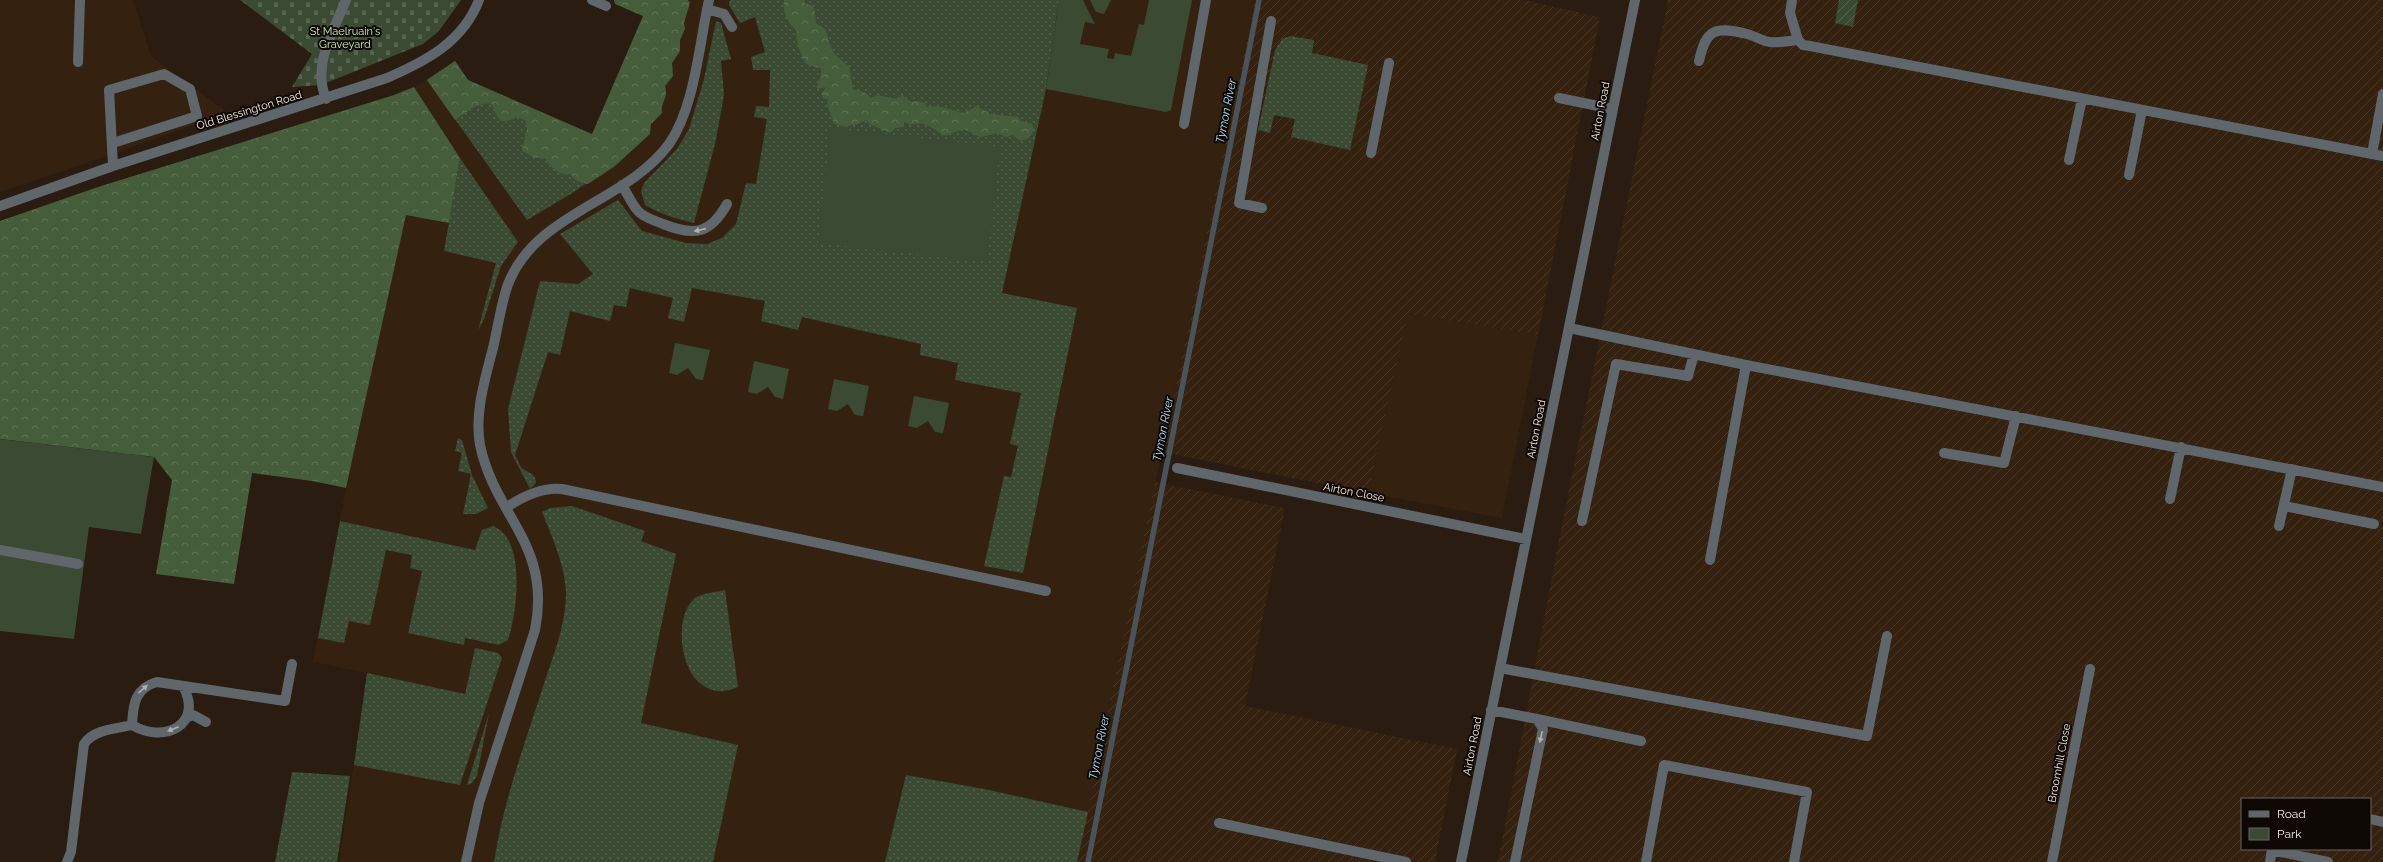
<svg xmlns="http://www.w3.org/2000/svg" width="2383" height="862" viewBox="0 0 2383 862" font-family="Raleway,sans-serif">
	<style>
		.built { fill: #352110 }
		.industrial { fill: url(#industrial-furrows); fill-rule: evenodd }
		.grass { fill: url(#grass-dots) }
		.forest { fill: url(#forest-crowns) }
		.cemetery { fill: url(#cemetery-stones) }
		.park { fill: #3a4a33 }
		.garden { fill: url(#garden-furrows) }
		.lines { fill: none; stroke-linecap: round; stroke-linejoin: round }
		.stream { stroke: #4a5359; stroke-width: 5.5 }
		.minor { stroke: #5f676d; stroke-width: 10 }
		.oneway { fill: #b2b0ae }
		.labels { text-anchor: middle; stroke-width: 4; stroke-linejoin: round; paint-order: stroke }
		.park-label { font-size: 11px; fill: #c6f0b4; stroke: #0e0804 }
		.street-label { font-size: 11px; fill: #f6ece4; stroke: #0e0804 }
		.water-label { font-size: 12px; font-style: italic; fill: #a5dbfd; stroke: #0e0804 }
	</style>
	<defs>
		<pattern id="industrial-furrows" width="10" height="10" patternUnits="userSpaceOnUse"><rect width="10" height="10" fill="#352110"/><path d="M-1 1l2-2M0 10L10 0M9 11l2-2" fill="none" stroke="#493727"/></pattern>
		<pattern id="grass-dots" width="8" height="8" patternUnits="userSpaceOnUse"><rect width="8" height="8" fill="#3a4a33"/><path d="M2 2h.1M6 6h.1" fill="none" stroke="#576450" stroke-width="1.8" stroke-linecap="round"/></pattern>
		<pattern id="forest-crowns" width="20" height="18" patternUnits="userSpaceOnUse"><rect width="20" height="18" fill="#455d3a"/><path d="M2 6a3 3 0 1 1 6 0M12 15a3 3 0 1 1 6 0" fill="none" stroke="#607456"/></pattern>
		<pattern id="cemetery-stones" width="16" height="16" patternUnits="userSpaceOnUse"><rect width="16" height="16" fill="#3a4a33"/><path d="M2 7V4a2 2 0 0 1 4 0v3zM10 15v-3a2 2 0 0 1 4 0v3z" fill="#576450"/></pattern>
		<pattern id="garden-furrows" width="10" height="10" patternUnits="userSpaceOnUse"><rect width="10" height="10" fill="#3a4a33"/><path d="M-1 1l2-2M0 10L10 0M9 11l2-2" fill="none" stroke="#576450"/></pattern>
	</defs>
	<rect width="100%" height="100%" fill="#2a1c10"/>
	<!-- built -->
	<path class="built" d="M0 0H133L151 56 228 113 113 154 0 192Z
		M672 0H1255L1077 862H339L367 673 313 662 346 488 406 214 449 223 460 158 414 87 455 61 468 80 592 134Z
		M1408 314 1538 335 1502 518 1368 493Z"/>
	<!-- industrial -->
	<path class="industrial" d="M1255 0H1524L1600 17 1538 335 1408 314 1368 493 1162 452Z
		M1668 0H2383V862H1498L1560 535ZM2242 799H2370V849H2242Z
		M1155 482 1285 508 1245 706 1457 749 1435 862H1077Z"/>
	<!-- grass -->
	<path class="grass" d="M730 0H1059L1046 89 1002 293 1077 308 1023 573 984 566 1004 476 1011 477 1018 446 1010 444 1021 393 955 380 958 363 920 355 921 344 802 317 798 330 761 321 765 301 692 288 684 322 668 318 673 298 630 288 626 307 614 305 610 321 570 311 560 355 548 352 515 455C517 459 519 464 521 467 526 473 536 472 536 483L530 489 511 452 508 409 540 281 578 284 593 274 560 234 618 200 642 231 686 243 707 244 722 238 736 224 746 183 756 184 767 119 754 117 756 106 769 107 770 70H753L751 57 765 52 755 17 740 23 729 5Z
		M716 21 721 23 731 59 721 61 724 95 716 140 694 223C677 219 660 214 645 205L641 191 644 183 677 149 689 129 704 79Z
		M1290 36 1314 40 1312 53 1368 65 1350 150 1291 137 1295 119 1274 115 1270 133 1258 130 1275 50 1282 39Z
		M455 61 468 80 619 160 574 192 527 220 427 80Z
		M460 158 518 242 501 266 484 319 478 330 496 263 444 251Z
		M458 438 462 440 472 475 488 508 476 514H463L471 474 458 471 462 453 455 451Z
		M572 506 645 531 641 541 676 554 641 723 738 745 713 862H494C503 803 523 749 541 693 551 661 566 627 566 593 565 565 552 537 542 512L550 508Z
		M340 521 475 550 482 530 493 526C527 540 517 612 508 640L499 645 465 638 464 645 408 633 422 571 410 568 412 555 386 550 370 625 349 621 344 643 318 638Z
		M725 590 738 687C682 711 668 619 695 598 703 593 716 592 725 590Z
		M475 648 498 653 502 658 460 785 354 765 367 673 465 694Z
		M489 713 477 776 471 784 467 785Z
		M292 772 350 776 337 862H275Z
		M906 775 984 789 1088 812 1077 862H885Z"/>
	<!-- forest -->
	<path class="forest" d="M614 0H688L690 3 684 23 685 29 680 40V51L672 63 673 76 665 86C669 97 660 103 662 113L651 124 650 134 615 166 588 184 577 181 570 174C558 176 552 167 545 159L533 157 522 151 527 129 526 121 518 117C499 125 499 122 492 104 478 101 466 113 455 120L427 80 455 61 468 80 592 134 643 16 615 4Z
		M784 0H804L805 4 812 5 815 11 816 23 826 30C831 50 831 53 849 66L853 90C861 90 865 91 870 98L877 95 897 99 902 95 911 102 918 101 925 103 926 107C944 104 948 110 964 113L977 106 991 114 1018 117 1021 121 1032 124 1034 130 1029 138 1021 141 1013 135 1006 137 998 133 980 137 964 129 944 136C933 129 925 120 910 125L904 121V127L895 128 891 133 869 124 867 120C855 125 847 129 834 124L827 105 828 99 823 98 822 93 826 87 817 89 822 69 806 64C802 56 794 40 797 31 788 22 782 13 784 0Z
		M414 87 460 158 449 223 406 215 346 488 312 481 252 473 234 584 156 574 172 480 154 457 0 439V221L98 187 394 95Z"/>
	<!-- cemetery -->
	<path class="cemetery" d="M240 0H461L439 31 423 44 321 85 292 87 312 54Z"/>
	<!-- park -->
	<path class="park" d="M1059 0H1083L1095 24 1085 22 1080 44 1109 49 1107 58 1114 59 1115 53 1131 56 1139 24 1144 25 1149 0H1192L1171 110 1166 112 1046 89Z
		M1090 0H1111L1104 14 1096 12Z
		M830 128 1000 147 987 262 818 243Z
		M675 343 710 350 703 380 696 379 688 368 677 375 669 373Z
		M754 361 789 369 783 399 775 397 768 387 757 394 748 392Z
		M834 379 869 386 863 416 855 415 848 404 837 411 828 409Z
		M914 396 949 403 943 433 935 432 928 421 917 428 908 426Z
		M0 439 154 457 141 534 89 527 74 639 0 631Z"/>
	<!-- garden -->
	<path class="garden" d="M1839 0H1858L1853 27 1835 23Z"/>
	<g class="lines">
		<!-- stream -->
		<path class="stream" d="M1088 862 1259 0"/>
		<!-- minor -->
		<path class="minor" d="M592 0 606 6
			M1792 0 1790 13 1798 40
			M707 9 724 14 732 27
			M1699 61C1706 29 1715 26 1747 34 1755 36 1762 41 1770 42 1779 43 1789 41 1798 40L1803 45 1810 46 2372 154 2383 94
			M78 62 80 0
			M1559 98 1613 109
			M326 99C312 65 333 32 346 0
			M1184 124 1206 0
			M113 143 197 116 190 89 164 74 109 90 113 166
			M1371 153 1389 63
			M2372 154 2383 156
			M2069 160 2082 99
			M2129 175 2142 110
			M622 185C627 193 631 203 638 211 644 218 654 220 663 224 693 236 710 235 727 204
			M0 206 113 166 387 78C426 61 463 42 479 0
			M1262 208 1239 203 1271 21
			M1569 328 1746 365 2383 487
			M1944 453 2004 463 2016 416
			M1177 468 1526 539
			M2170 499 2181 447
			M2284 506 2374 524
			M507 507C522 497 543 487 562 489L1046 591
			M1582 521 1616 364 1688 376 1694 354
			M2279 526 2292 469
			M0 550 78 564
			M1710 560 1746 365
			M1500 668 1867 736 1887 636
			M1491 710 1537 719 1543 729 1515 862
			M186 718 193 715 206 722
			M1537 719 1641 741
			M132 725C133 704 135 688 157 682L285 701 292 664
			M2370 819 2383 822
			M1219 823 1406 862
			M2272 850 2328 862
			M67 862 71 852 84 744C94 729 116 729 132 725 164 744 204 725 183 686
			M466 862 479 803 535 630C552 544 495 517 480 445 474 412 486 376 494 344 498 325 501 306 507 287 533 213 626 203 669 144 695 107 699 44 709 0
			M1461 862 1635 0
			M1646 862 1664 765 1807 792 1794 862
			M2052 862 2090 669
			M2270 862 2272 849"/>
	</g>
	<!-- one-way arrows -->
	<defs><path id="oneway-solid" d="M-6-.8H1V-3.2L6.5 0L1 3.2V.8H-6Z"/></defs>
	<g class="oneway">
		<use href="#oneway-solid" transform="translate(700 230) rotate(167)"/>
		<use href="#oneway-solid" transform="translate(143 689) rotate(-42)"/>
		<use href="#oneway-solid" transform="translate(173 729) rotate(157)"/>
		<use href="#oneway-solid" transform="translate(1541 737) rotate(102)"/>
	</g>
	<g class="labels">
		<!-- park labels -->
		<g class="park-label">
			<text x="345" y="35">St Maelruain's<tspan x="345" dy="13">Graveyard</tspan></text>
		</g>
		<!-- street labels -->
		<g class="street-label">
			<text transform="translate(249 110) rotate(-17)" y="4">Old Blessington Road</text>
			<text transform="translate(1600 111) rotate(-79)" y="4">Airton Road</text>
			<text transform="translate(1536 429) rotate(-79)" y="4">Airton Road</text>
			<text transform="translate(1354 492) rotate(11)" y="4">Airton Close</text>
			<text transform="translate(1472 746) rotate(-79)" y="4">Airton Road</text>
			<text transform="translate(2059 763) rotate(-79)" y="4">Broomhill Close</text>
		</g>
		<!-- water labels -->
		<g class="water-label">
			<text transform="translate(1226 111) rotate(-79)" y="4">Tymon River</text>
			<text transform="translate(1163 429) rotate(-79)" y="4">Tymon River</text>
			<text transform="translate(1099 747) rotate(-79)" y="4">Tymon River</text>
		</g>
	</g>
	<!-- legend -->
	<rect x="2241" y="798" width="130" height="52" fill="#0e0804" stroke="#6b635e"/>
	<rect x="2249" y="811" width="20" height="6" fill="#5f676d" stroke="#6b635e"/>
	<text x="2277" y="818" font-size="12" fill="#f6ece4">Road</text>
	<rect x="2249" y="828" width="20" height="12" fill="#3a4a33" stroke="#6b635e"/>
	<text x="2277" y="838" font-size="12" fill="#f6ece4">Park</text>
</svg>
